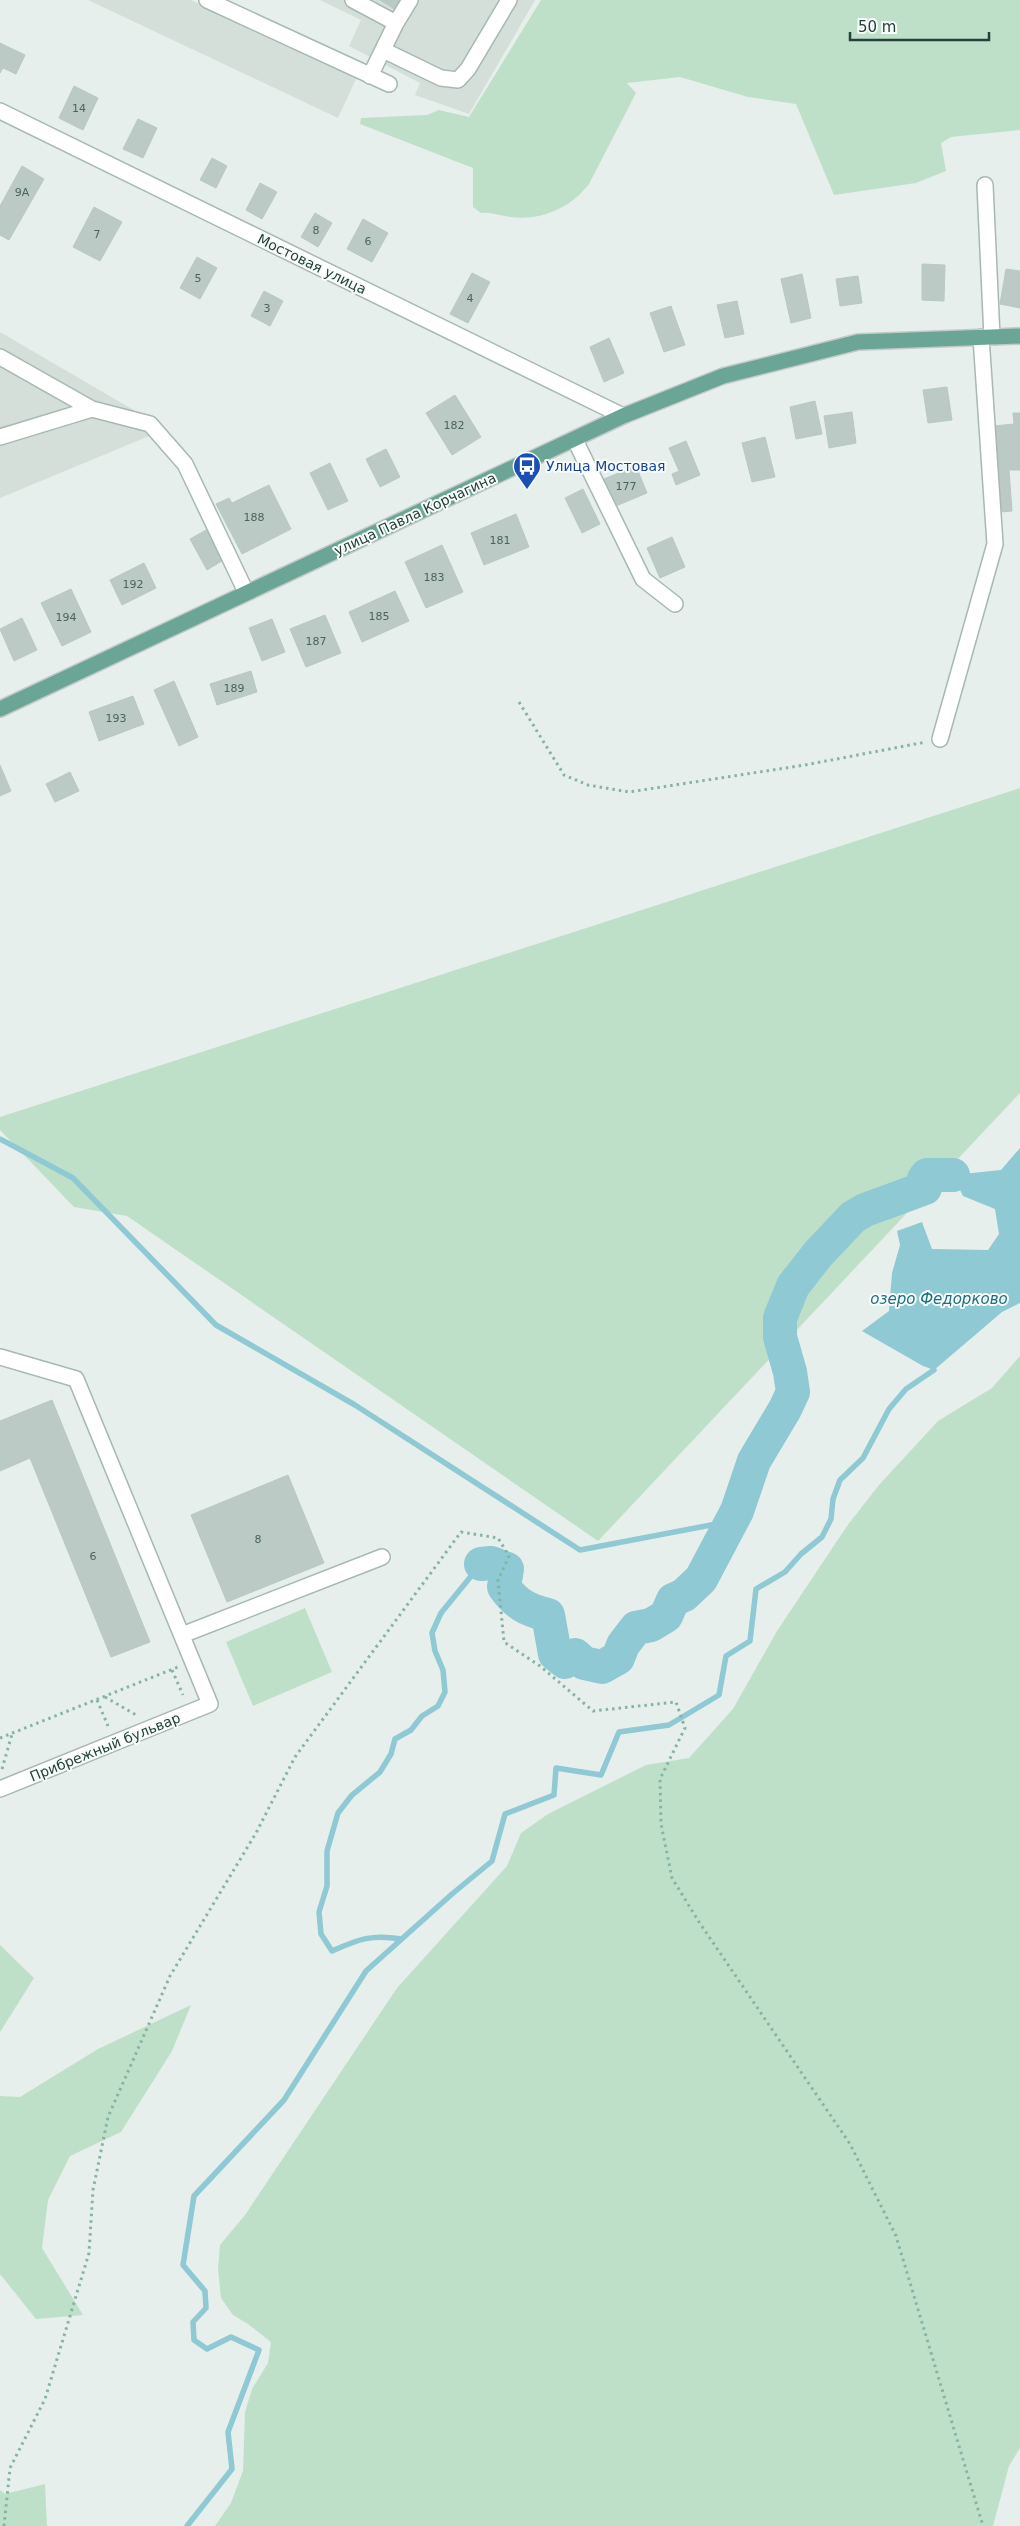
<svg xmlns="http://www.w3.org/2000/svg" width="1020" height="2526" viewBox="0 0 1020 2526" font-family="'DejaVu Sans',sans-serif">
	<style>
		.built { fill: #d4dfda }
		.green { fill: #bfe0c8 }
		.water { fill: #8ec9d4 }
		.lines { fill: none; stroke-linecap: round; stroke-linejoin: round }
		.stream { stroke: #8ec9d4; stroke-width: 5.5 }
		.river { stroke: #8ec9d4; stroke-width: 34 }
		.building { fill: #bbcac4; stroke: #b8c9c2 }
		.minor-casing { stroke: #a8b8b2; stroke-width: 18 }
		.major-casing { stroke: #c2cac8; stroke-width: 18 }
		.path { stroke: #86b3a5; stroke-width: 3; stroke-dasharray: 2.5 4; stroke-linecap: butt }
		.minor { stroke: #fff; stroke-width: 15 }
		.major { stroke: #6aa596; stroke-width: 15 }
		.labels { text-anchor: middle; stroke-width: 4; stroke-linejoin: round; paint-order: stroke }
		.number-label { font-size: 11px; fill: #4a645c }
		.street-label { font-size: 14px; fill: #24423a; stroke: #f7fbf9 }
		.transit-label { font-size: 14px; fill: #164399; stroke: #f7fbf9; text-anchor: start }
		.water-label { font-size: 15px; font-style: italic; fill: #1c6f80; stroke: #f7fbf9 }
	</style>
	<rect width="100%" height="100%" fill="#e6efeb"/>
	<!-- built -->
	<path class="built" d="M88 0H191L357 77 338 118Z
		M320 0H535L469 114 415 95 420 83 349 46 361 20Z
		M0 332 166 429 0 498Z"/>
	<!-- green -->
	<path class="green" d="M541 0H1020V130L951 137 941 143 946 171 916 183 834 195 796 104 748 97 680 77 627 83 636 93 589 184C571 208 540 221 511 217 500 216 491 212 481 213L473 207V168L360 124 361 118 427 115 439 110 469 117Z
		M1020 788V1093L598 1541 127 1216 74 1207 0 1130V1117Z
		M1020 1356V2448L1009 2466 993 2526H215L231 2503 243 2471 245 2412 252 2389 268 2363 271 2342 248 2324 233 2315 221 2298 218 2269 220 2245 245 2215 397 1988 507 1866 521 1833 548 1814 646 1765 689 1758 733 1709 777 1631 847 1526 879 1485 938 1421 992 1388Z
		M305 1608 332 1672 253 1706 226 1642Z
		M0 1945 34 1978 0 2032Z
		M191 2005 172 2051 121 2132 70 2156 48 2200 42 2248 83 2315 36 2319 0 2274V2096L20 2097 98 2049Z
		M45 2484 47 2526H0V2490L5 2494Z"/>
	<!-- water -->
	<path class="water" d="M1020 1148V1303L1002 1312 934 1370 923 1366 862 1331 889 1311 892 1273 900 1245 897 1231 922 1222 932 1249 988 1250 999 1234 995 1209 963 1196 953 1175 1001 1170Z"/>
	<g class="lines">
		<!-- stream -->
		<path class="stream" d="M0 1139 73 1178 216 1325 355 1405 580 1550 732 1521
			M401 1939C372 1934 359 1939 332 1951L321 1934 319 1912 327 1886V1851L338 1813 352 1795 380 1772 391 1754 395 1739 411 1730 422 1716 438 1706 445 1692 443 1670 435 1651 432 1633 441 1613 481 1564
			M187 2526 232 2469 228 2432 259 2350 231 2337 207 2349 194 2340 193 2322 206 2308 205 2291 183 2265 194 2196 284 2100 366 1971 452 1894 492 1861 505 1814 554 1795 556 1768 601 1775 619 1732 669 1725 719 1695 726 1656 750 1641 756 1589 785 1572 801 1554 822 1537 831 1519 833 1499 840 1480 863 1458 889 1409 906 1389 934 1370"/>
		<!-- river -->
		<path class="river" d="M481 1564 491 1563 507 1569 504 1587C516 1604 527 1610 548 1615L555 1654 565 1662 575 1655 584 1663 602 1667 618 1658 623 1645 636 1628 651 1625 666 1616 673 1600 684 1595 701 1579 737 1511 754 1461 785 1409 793 1392 790 1372 780 1337V1318L793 1286 818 1254 853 1217 865 1210 925 1188 924 1179 927 1175H953"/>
	</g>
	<!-- building -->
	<path class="building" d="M380 0H402L396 10Z
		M0 43 25 55 16 74 3 68 0 73Z
		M74 86 98 98 83 130 59 118Z
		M138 119 157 128 143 158 123 149Z
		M212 158 227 166 216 188 200 180Z
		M22 166 44 179 9 240 0 235V206Z
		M260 183 277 192 262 219 246 210Z
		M94 207 122 222 100 261 73 247Z
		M315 213 332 223 318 247 301 237Z
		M363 219 388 233 372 262 347 249Z
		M197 257 217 268 200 299 180 288Z
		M922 264 945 265 944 301 922 300Z
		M1006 269 1020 271V308L1000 304Z
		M472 273 490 282 468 323 450 314Z
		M802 274 811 318 791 323 781 279Z
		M858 276 862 303 840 306 836 279Z
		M264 291 283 301 270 326 251 316Z
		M737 301 744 334 725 338 717 305Z
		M671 306 685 345 664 352 650 313Z
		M609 338 624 373 604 382 590 347Z
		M947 387 952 420 928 423 923 390Z
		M455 395 481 437 452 455 426 413Z
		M815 401 822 434 796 439 790 407Z
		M852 412 856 443 829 448 824 416Z
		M1013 413H1020V470H1009L1012 511 1000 512 994 426 1014 424Z
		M765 437 775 477 752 482 742 443Z
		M686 441 700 475 676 485 672 474 679 471 669 448Z
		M386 449 400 477 380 487 366 459Z
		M330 463 348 501 328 510 310 473Z
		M636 466 647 493 616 506 604 479Z
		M269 485 291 529 242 554 216 504 229 498 232 503Z
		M583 489 600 524 582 533 565 498Z
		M516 514 529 547 484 565 471 533Z
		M208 529 225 559 207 570 190 539Z
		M672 537 685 567 660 578 647 548Z
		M442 545 463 592 426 608 405 562Z
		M144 563 156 588 122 605 110 580Z
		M71 589 91 632 62 646 41 603Z
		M395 591 409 621 362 642 349 612Z
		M325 615 341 653 306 667 290 629Z
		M22 618 37 650 14 661 0 629Z
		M272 619 285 652 262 661 249 628Z
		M251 671 257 692 217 705 210 684Z
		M174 681 198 737 179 746 154 690Z
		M133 696 144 724 99 741 89 712Z
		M0 765 11 791 0 796Z
		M70 772 79 791 55 802 46 784Z
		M52 1400 150 1642 111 1657 30 1458 0 1471V1421Z
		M288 1475 324 1563 227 1602 191 1515Z"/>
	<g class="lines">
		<!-- minor casing -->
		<g class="minor-casing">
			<path id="minor" d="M207 0 389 84
				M353 0 396 23
				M383 50 441 78 458 80 468 69 509 0
				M370 76 396 23 410 0
				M0 111 623 416
				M985 185 992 337
				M0 357 92 409 150 424 185 464 246 592
				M0 437 92 409
				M575 440 643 579 675 604
				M940 739 995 544 981 337
				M0 1357 76 1379 210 1704 0 1789
				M182 1635 382 1557"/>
		</g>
		<!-- major casing -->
		<g class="major-casing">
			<path id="major" d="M0 709 623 416 723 376 858 342 1020 336"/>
		</g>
		<!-- path -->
		<path class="path" d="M519 702 564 775 588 785 629 792 805 765 926 742
			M172 1670 183 1695
			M105 1697 136 1715
			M97 1700 108 1726
			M0 1738 178 1667
			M2 1769 12 1734
			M4 2526 10 2468 45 2399 89 2253 93 2190 108 2117 170 1976 256 1833 295 1757 461 1532 498 1538 509 1556 498 1580 504 1642 540 1666 593 1711 676 1702 685 1728 660 1779 661 1824 672 1878 699 1922 850 2144 896 2236 983 2526"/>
		<!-- minor -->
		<use href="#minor" class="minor"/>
		<!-- major -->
		<use href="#major" class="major"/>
	</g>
	<!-- icons -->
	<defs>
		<g id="bus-pin" transform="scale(1.4375)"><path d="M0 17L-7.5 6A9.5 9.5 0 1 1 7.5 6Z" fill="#1a4fb4" stroke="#f7fbf9"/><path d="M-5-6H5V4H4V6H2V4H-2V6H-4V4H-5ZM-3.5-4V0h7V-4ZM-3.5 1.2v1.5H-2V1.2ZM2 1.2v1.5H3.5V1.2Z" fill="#fff"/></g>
	</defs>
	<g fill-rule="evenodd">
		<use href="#bus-pin" x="527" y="466"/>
	</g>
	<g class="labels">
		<!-- number labels -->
		<g class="number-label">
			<text x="79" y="112">14</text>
			<text x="22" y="196">9А</text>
			<text x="316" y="234">8</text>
			<text x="97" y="238">7</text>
			<text x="368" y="245">6</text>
			<text x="198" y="282">5</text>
			<text x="470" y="302">4</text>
			<text x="267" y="312">3</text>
			<text x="454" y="429">182</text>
			<text x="626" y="490">177</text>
			<text x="254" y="521">188</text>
			<text x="500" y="544">181</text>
			<text x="434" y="581">183</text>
			<text x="133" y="588">192</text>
			<text x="379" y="620">185</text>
			<text x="66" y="621">194</text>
			<text x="316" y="645">187</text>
			<text x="234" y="692">189</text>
			<text x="116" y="722">193</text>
			<text x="258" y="1543">8</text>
			<text x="93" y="1560">6</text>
		</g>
		<!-- street labels -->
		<g class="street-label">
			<text transform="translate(312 264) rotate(26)" y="5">Мостовая улица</text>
			<text transform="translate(415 514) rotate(-25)" y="5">улица Павла Корчагина</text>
			<text transform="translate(105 1747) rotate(-22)" y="5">Прибрежный бульвар</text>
		</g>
		<!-- transit labels -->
		<g class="transit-label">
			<text x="546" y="471">Улица Мостовая</text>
		</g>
		<!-- water labels -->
		<g class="water-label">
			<text x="939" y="1304">озеро Федорково</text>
		</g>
	</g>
	<!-- scale -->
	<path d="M850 32v8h139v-8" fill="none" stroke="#24423a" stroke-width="2.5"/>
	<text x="858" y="32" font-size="15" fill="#24423a" stroke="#f7fbf9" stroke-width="4" paint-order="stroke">50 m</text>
</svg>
